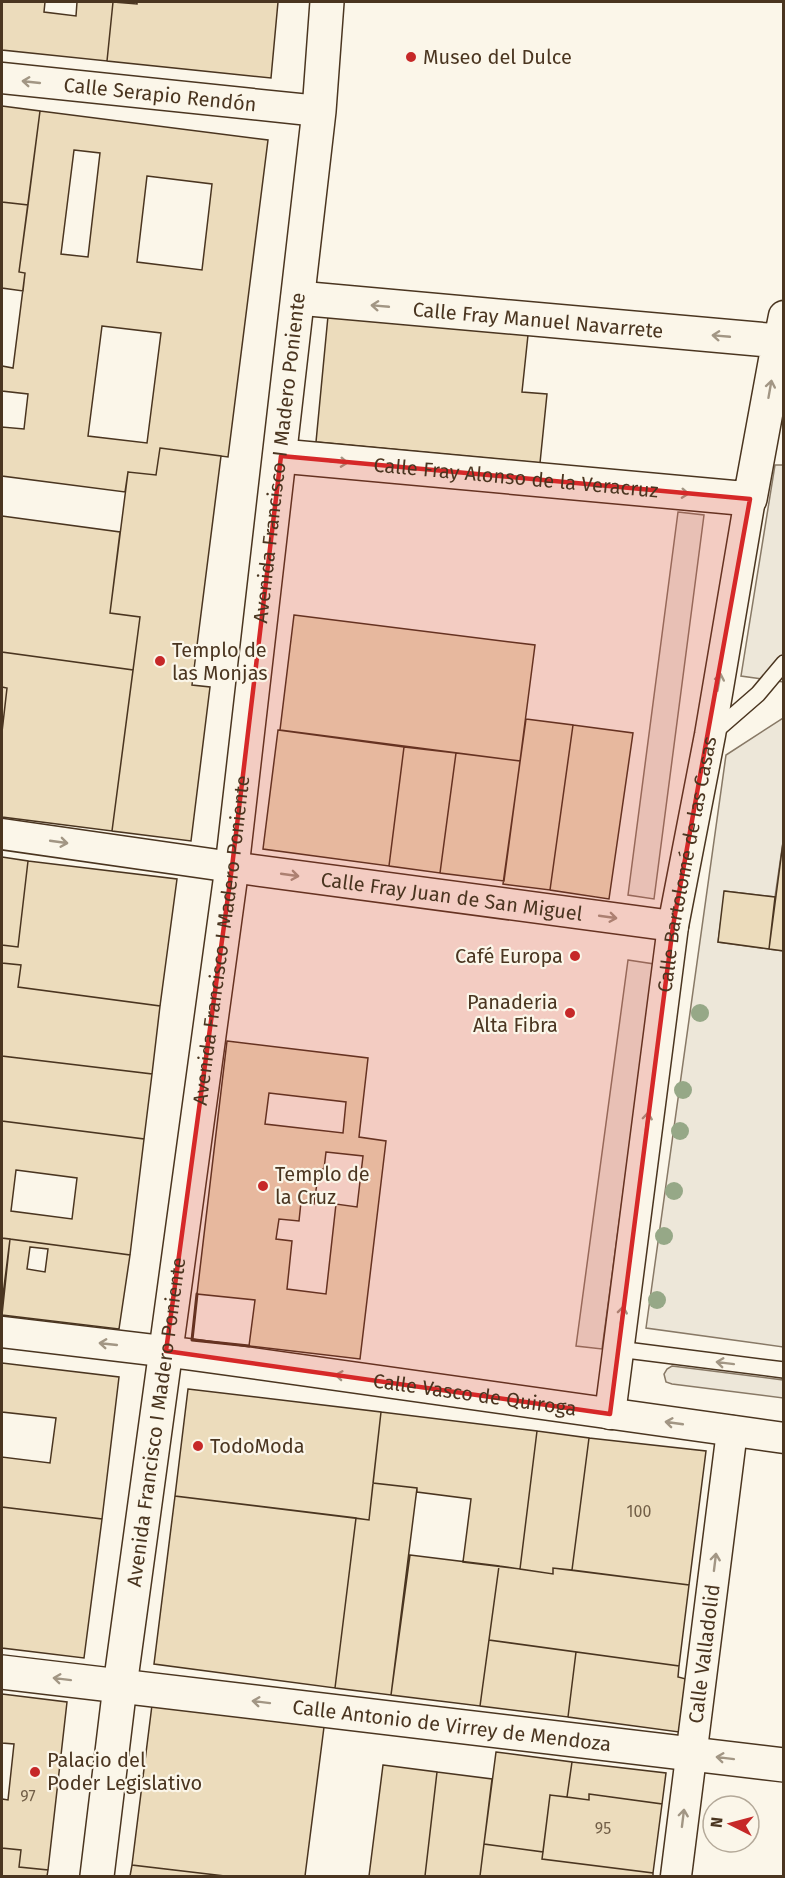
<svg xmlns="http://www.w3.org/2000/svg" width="785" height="1878" viewBox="0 0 785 1878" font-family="'Fira Sans',sans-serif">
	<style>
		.parking { fill: #ede7d9; stroke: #887966; stroke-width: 1.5 }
		.building { fill: #ecdcbc; stroke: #4a3520; stroke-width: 1.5; fill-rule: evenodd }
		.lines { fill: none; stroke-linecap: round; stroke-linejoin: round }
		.service-casing { stroke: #4a3520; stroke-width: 18 }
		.minor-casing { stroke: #4a3520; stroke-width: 33 }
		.tertiary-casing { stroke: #4a3520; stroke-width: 36 }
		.primary-casing { stroke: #4a3520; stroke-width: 36 }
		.service { stroke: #fbf6e9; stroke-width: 15 }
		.minor { stroke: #fbf6e9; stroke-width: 30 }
		.tertiary { stroke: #fbf6e9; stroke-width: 33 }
		.primary { stroke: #fbf6e9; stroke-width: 33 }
		.fence { stroke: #4a3520; stroke-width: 1.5; stroke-dasharray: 8 3; stroke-linecap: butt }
		.wall { stroke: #4a3520; stroke-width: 3 }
		.tree { fill: #96a887 }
		.oneway { stroke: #a29684 }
		.marked { fill: #d62828; fill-opacity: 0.2; stroke: #d62828; stroke-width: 4.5; stroke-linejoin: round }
		.poi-dot { fill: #c62828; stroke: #fbf6e9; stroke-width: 2 }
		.labels { text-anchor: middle; stroke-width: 4.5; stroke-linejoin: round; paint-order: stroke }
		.number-label { font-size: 16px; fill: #725f47 }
		.poi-label { font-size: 20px; fill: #4a3520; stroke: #fbf6e9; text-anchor: start }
		.street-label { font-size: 20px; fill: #4a3520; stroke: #fbf6e9 }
	</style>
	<rect width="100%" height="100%" fill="#fbf6e9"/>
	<!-- parking -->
	<path class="parking" d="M775 465H783V682L741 676Z
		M678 512 704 515 654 899 628 895Z
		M783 718 784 835 775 897 725 891 718 942 783 951V1347L646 1328 726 755Z
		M628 960 654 964 602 1349 576 1346Z
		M672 1366 783 1380V1398L672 1384 666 1382 664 1374 667 1369Z"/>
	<!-- building -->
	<path class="building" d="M2 2H45L44 12 76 16 77 2H113L107 61 2 50Z
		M113 2 137 4V2H278L271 78 107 61Z
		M2 106 40 111 28 205 2 202Z
		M40 111 268 140 228 457 160 448 156 475 128 472 125 492 2 476V427L24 429 28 394 2 391V366L13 368 25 273 19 272ZM74 150 100 153 88 257 61 254ZM147 176 212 184 202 270 137 262ZM102 326 161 333 147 443 88 436Z
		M2 202 28 205 19 272 25 273 23 291 2 288Z
		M328 316 528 335 522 392 547 394 540 463 316 442Z
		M160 448 221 456 192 685 210 687 191 841 112 831 140 617 110 613 128 472 156 475Z
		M2 516 120 532 110 613 140 617 133 670 2 652Z
		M294 615 535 645 520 761 280 730Z
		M2 652 133 670 112 831 2 817V732L7 688 2 687Z
		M2 687 7 688 2 732Z
		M526 719 573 725 550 890 503 884Z
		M573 725 633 733 609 899 550 890Z
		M278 730 404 747 389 866 263 849Z
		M404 747 456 753 440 873 389 866Z
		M456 753 520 761 504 881 440 873Z
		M784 835V951L769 949Z
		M2 857 28 861 18 947 2 945Z
		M28 861 177 879 160 1006 18 987 21 965 2 963V945L18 947Z
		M724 891 775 897 769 949 718 942Z
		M2 963 21 965 18 987 160 1006 152 1074 2 1056Z
		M227 1041 368 1058 359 1137 386 1141 360 1359 249 1346 255 1300 197 1294ZM269 1093 346 1102 343 1133 265 1124ZM326 1152 363 1156 357 1207 336 1204 326 1294 287 1289 292 1241 276 1239 279 1219 299 1221 301 1202 314 1204 319 1169H324Z
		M2 1056 152 1074 144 1139 2 1121Z
		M2 1121 144 1139 130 1255 2 1238ZM16 1170 77 1178 72 1219 11 1211Z
		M2 1238 10 1239 2 1303Z
		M10 1239 130 1255 119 1329 2 1315ZM30 1247 48 1249 45 1272 27 1269Z
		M2 1363 119 1377 102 1519 2 1507V1457L50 1463 56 1418 2 1412Z
		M188 1389 381 1412 369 1520 175 1496Z
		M381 1412 537 1431 520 1569 463 1562 471 1499 417 1492V1488L373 1483Z
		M537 1431 589 1438 572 1570 553 1568V1574L520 1569Z
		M589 1438 706 1451 689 1585 572 1570Z
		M373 1483 417 1488 391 1695 335 1688 356 1518 369 1520Z
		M175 1496 356 1518 335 1688 154 1664Z
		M2 1507 102 1519 84 1658 2 1648Z
		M410 1555 499 1566 480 1706 391 1695Z
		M499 1566 553 1574V1568L689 1585 679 1666 489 1640Z
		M489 1640 576 1652 568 1717 480 1706Z
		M576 1652 679 1666 678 1677 686 1679 679 1732 568 1717Z
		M2 1694 67 1702 48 1870 19 1867 21 1850 2 1848V1799L8 1800 14 1744 2 1743Z
		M152 1705 324 1727 305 1876H225L132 1865Z
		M496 1752 572 1762 567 1797 550 1795 543 1852 484 1844Z
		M572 1762 666 1773 662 1804 589 1794V1800L567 1797Z
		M383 1765 437 1772 425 1876H369Z
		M437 1772 492 1779 480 1876H425Z
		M589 1794 662 1804 653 1873 542 1859 550 1795 589 1800Z
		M484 1844 543 1852 542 1859 653 1873V1876H480Z
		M2 1848 21 1850 19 1867 48 1870 47 1876H2Z
		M132 1865 225 1876H130Z"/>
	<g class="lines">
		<!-- service casing -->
		<g class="service-casing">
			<path id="service" d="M712 734 758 694 784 663
				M618 1349 784 1370"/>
		</g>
		<!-- minor casing -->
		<g class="minor-casing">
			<g id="minor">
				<path id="s1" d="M2 78 319 111"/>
				<path d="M779 341 784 316"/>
				<path id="s2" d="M2 834 246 869 673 926"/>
				<path id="s3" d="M2 1332 187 1354 784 1438"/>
				<path id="s4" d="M610 1414 673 926 710 735 750 499"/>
				<path id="s5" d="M676 1876 732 1431"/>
			</g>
		</g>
		<!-- tertiary casing -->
		<g class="tertiary-casing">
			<g id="tertiary">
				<path id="s6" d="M281 456 750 499 779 341 298 298"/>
				<path id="s7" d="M2 1672 784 1765"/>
			</g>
		</g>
		<!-- primary casing -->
		<g class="primary-casing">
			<g id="primary">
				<path id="s8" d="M97 1876 120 1686 232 867 319 111 327 2"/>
			</g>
		</g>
		<!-- service -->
		<use href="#service" class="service"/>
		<!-- minor -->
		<use href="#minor" class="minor"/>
		<!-- tertiary -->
		<use href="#tertiary" class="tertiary"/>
		<!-- primary -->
		<use href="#primary" class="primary"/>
		<!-- fence -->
		<path class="fence" d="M197 1294 192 1340 249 1346"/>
		<!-- wall -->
		<path class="wall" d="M197 1294 192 1340 249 1346"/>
	</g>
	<!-- trees -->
	<g class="tree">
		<circle cx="700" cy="1013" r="9"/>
		<circle cx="683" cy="1090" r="9"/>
		<circle cx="680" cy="1131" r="9"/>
		<circle cx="674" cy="1191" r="9"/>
		<circle cx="664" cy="1236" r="9"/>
		<circle cx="657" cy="1300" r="9"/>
	</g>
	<!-- one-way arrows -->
	<defs><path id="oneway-shaft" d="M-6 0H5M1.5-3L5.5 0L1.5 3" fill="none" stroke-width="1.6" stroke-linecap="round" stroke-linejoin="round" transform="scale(1.5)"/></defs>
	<g class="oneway">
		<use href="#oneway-shaft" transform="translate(31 82) rotate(-174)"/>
		<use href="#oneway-shaft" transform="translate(380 306) rotate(-175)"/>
		<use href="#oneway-shaft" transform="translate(721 336) rotate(-175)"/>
		<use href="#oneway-shaft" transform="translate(770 389) rotate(-80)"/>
		<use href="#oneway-shaft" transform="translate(339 462) rotate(5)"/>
		<use href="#oneway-shaft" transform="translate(680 493) rotate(5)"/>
		<use href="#oneway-shaft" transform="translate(719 682) rotate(-80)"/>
		<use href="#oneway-shaft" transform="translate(59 842) rotate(8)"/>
		<use href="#oneway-shaft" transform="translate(290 875) rotate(8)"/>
		<use href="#oneway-shaft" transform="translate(608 917) rotate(8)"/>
		<use href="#oneway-shaft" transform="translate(647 1121) rotate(-83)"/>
		<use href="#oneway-shaft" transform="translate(622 1315) rotate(-82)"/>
		<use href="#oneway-shaft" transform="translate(108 1344) rotate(-174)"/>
		<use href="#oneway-shaft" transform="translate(725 1363) rotate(-173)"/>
		<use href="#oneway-shaft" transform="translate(344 1376) rotate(-172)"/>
		<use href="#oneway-shaft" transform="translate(674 1423) rotate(-172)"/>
		<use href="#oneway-shaft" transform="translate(715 1562) rotate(-83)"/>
		<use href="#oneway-shaft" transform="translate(62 1679) rotate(-173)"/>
		<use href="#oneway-shaft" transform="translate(261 1702) rotate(-173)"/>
		<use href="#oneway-shaft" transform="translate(725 1758) rotate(-173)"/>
		<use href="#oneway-shaft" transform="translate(683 1818) rotate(-83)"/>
	</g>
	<!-- marked area -->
	<path class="marked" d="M281 456 750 499 673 926 610 1414 166 1351 232 867Z"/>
	<!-- markers -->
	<g class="poi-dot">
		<circle cx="411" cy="57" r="6"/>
		<circle cx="160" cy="661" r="6"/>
		<circle cx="575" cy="956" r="6"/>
		<circle cx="570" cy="1013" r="6"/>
		<circle cx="263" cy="1186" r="6"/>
		<circle cx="198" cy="1446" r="6"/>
		<circle cx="35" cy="1772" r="6"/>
	</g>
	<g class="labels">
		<!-- number labels -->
		<g class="number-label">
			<text x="639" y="1517">100</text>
			<text x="28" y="1802">97</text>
			<text x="603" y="1834">95</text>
		</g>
		<!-- poi labels -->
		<g class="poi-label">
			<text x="423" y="64">Museo del Dulce</text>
			<text x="172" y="657">Templo de<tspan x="172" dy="23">las Monjas</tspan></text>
			<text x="563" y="963" text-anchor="end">Café Europa</text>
			<text x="558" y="1009" text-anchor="end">Panaderia<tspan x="558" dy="23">Alta Fibra</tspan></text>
			<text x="275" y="1181">Templo de<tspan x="275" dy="23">la Cruz</tspan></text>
			<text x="210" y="1453">TodoModa</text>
			<text x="47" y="1767">Palacio del<tspan x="47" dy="23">Poder Legislativo</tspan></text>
		</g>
		<!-- street labels -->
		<g class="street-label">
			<text dy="7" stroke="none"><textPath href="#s1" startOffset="159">Calle Serapio Rendón</textPath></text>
			<text transform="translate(538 320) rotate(5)" y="7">Calle Fray Manuel Navarrete</text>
			<text dy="7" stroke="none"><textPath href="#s8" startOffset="1430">Avenida Francisco I Madero Poniente</textPath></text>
			<text dy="7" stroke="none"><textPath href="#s6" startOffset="236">Calle Fray Alonso de la Veracruz</textPath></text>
			<text dy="7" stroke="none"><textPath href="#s4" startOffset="555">Calle Bartolomé de las Casas</textPath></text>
			<text dy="7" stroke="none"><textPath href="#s2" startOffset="454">Calle Fray Juan de San Miguel</textPath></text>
			<text dy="7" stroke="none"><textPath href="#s8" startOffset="944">Avenida Francisco I Madero Poniente</textPath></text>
			<text dy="7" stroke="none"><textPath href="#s3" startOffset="477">Calle Vasco de Quiroga</textPath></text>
			<text dy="7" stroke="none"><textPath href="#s8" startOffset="458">Avenida Francisco I Madero Poniente</textPath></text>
			<text dy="7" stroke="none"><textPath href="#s5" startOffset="224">Calle Valladolid</textPath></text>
			<text dy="7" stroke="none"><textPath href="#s7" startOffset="453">Calle Antonio de Virrey de Mendoza</textPath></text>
		</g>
	</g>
	<!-- border -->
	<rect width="785" height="1878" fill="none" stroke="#4a3520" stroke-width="6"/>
	<!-- north arrow -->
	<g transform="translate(731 1824) rotate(276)"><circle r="28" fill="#fbf6e9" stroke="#b4a999" stroke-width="1.5"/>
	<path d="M0-4.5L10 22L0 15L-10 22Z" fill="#c62828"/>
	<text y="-9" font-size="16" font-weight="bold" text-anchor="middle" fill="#4a3520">N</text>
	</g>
</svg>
